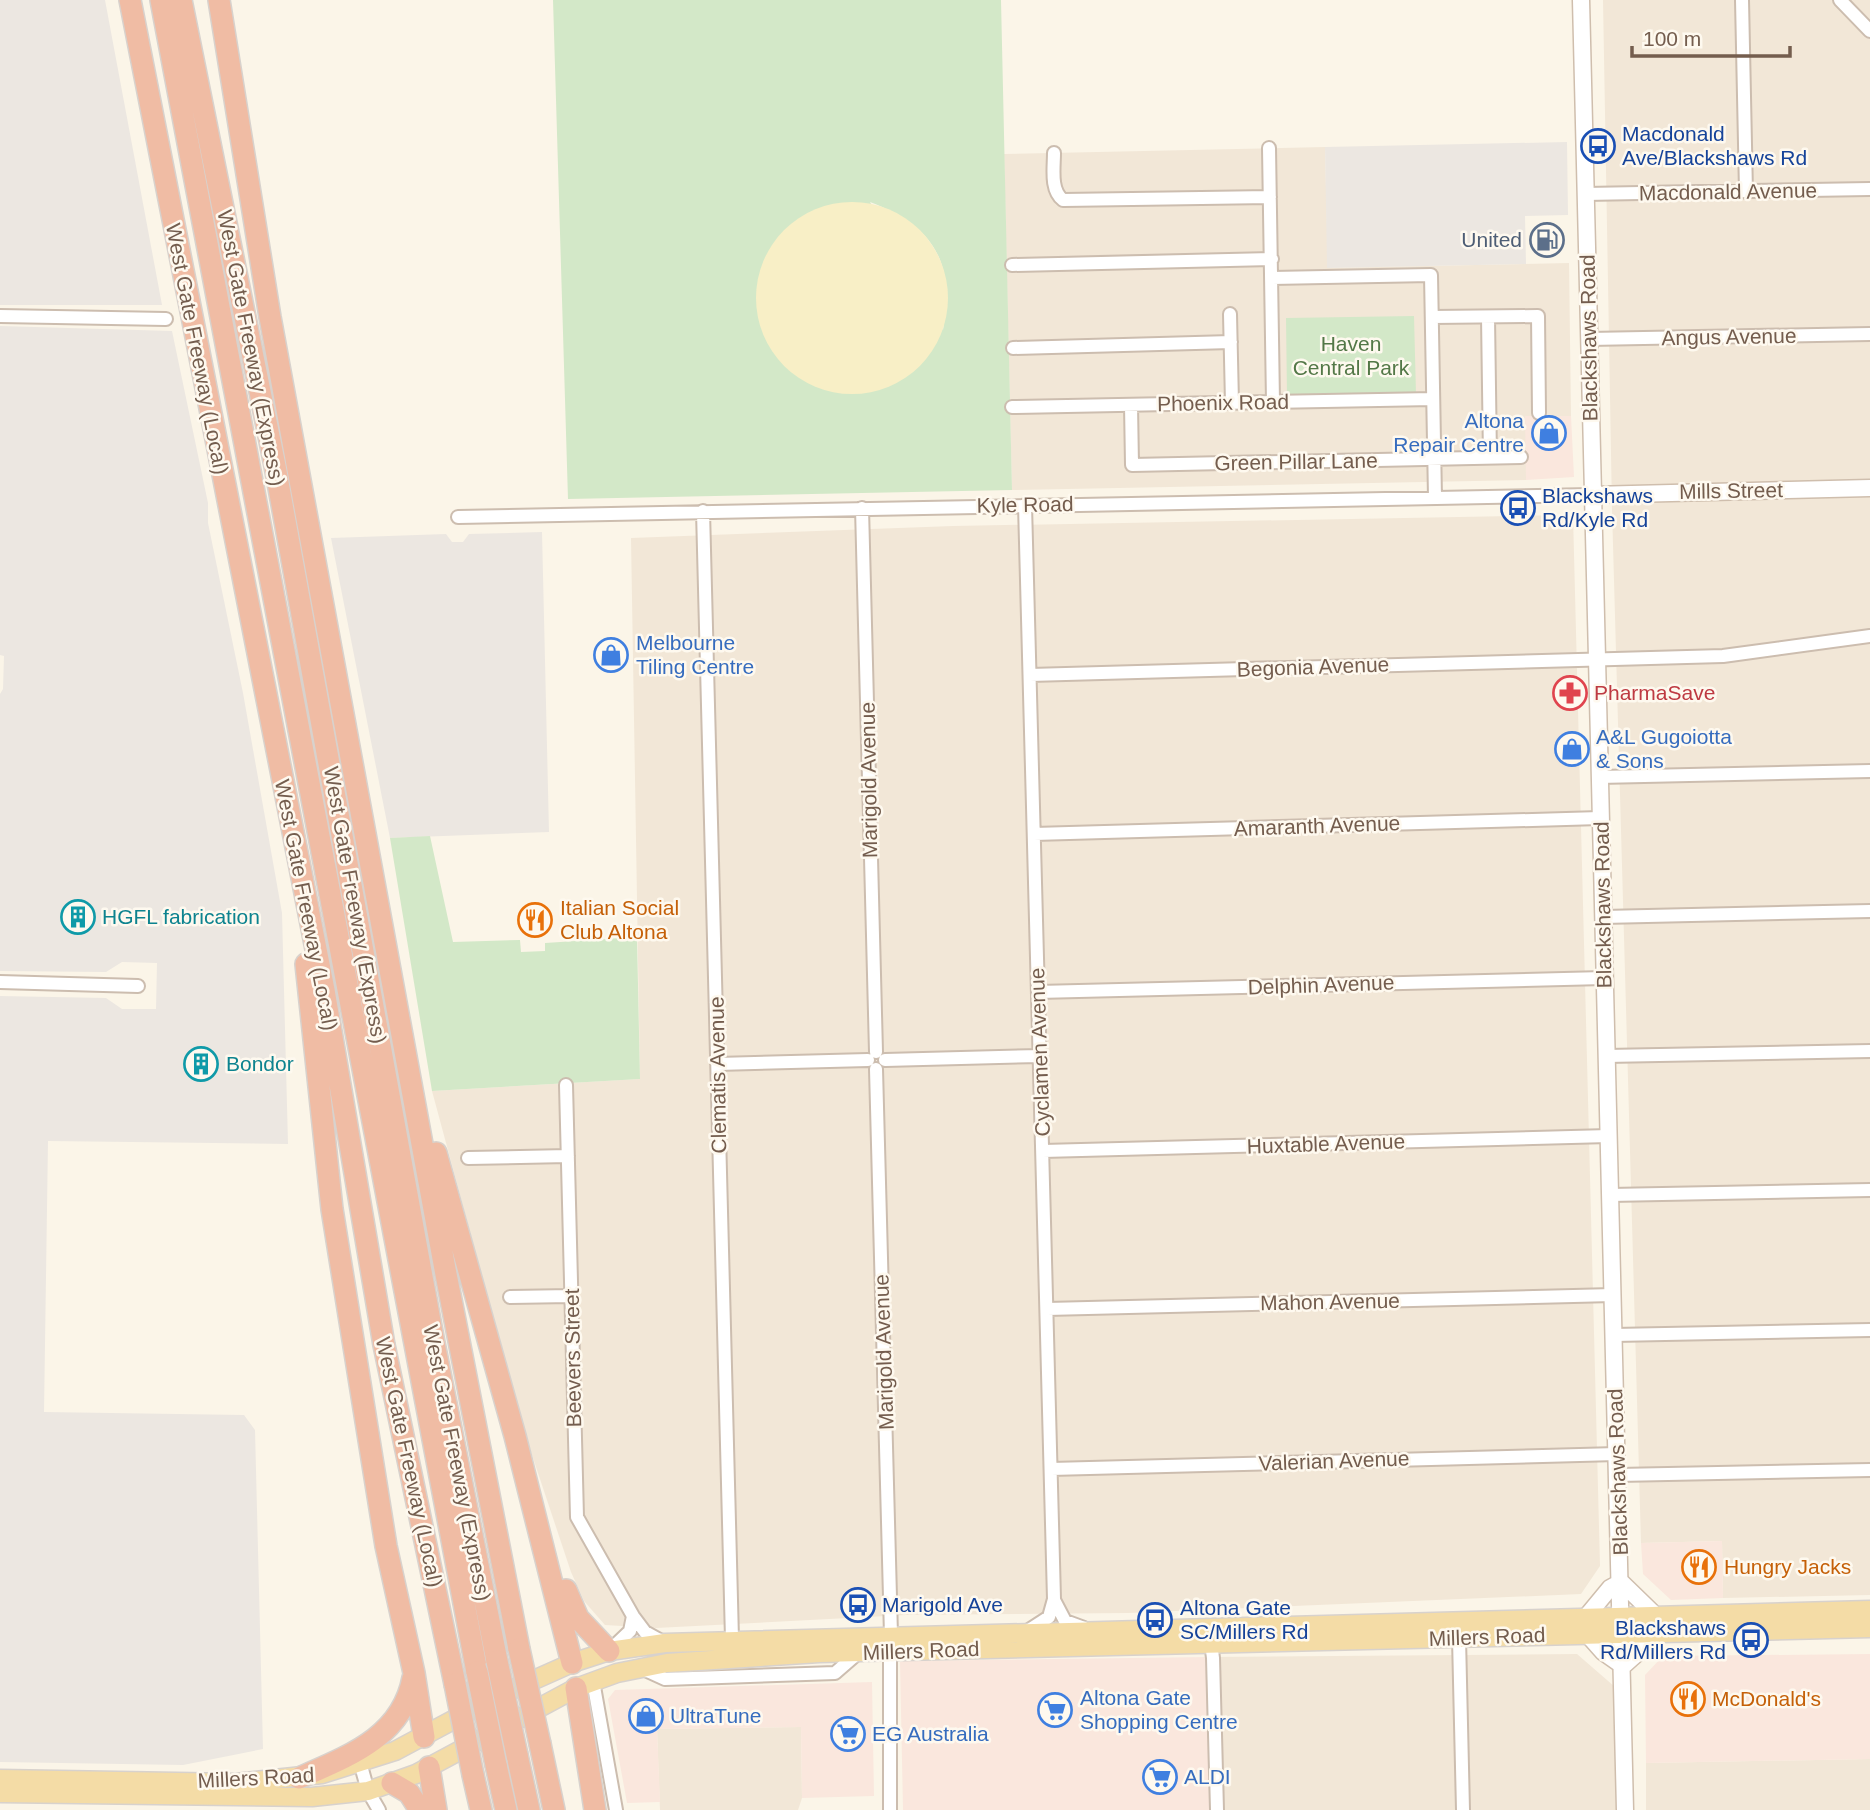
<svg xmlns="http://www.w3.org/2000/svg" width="1870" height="1810" viewBox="0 0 1870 1810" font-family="Arial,sans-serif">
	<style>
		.residential { fill: #f2e7d7 }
		.commercial { fill: #fae7dd }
		.industrial { fill: #ece7e1 }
		.green { fill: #d3e8c8; fill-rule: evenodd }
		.sand { fill: #f8efc6 }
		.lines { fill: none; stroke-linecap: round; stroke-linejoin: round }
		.street-casing { stroke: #ccbdaf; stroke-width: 16 }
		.secondary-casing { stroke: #cfbead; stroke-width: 19 }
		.primary-casing { stroke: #d8d2cd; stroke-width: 21 }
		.highway-casing { stroke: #d8d2cd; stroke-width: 24 }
		.street { stroke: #fff; stroke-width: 12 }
		.secondary { stroke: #fff; stroke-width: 16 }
		.primary { stroke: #f4dca6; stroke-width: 18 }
		.highway { stroke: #f0bca4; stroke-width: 21 }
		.highway-bridge-casing { stroke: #d8d2cd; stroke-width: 24; stroke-linecap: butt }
		.highway-bridge { stroke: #f0bca4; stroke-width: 21 }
		.labels { text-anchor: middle; stroke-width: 5; stroke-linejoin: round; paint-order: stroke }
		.transit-label { font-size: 21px; fill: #164399; stroke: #fef9ef; text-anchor: start }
		.street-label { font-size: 21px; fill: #745d4e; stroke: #fef9ef }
		.service-label { font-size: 21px; fill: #4e5e75; stroke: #fef9ef; text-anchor: end }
		.park-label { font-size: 21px; fill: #537847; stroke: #fef9ef }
		.shop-label { font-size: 21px; fill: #366cbe; stroke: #fef9ef; text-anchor: start }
		.health-label { font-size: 21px; fill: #be3a42; stroke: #fef9ef; text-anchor: start }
		.food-label { font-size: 21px; fill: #c56008; stroke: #fef9ef; text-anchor: start }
		.culture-label { font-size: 21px; fill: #0d838f; stroke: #fef9ef; text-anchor: start }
	</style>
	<rect width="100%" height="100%" fill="#fbf5e8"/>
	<!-- residential -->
	<path class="residential" d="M1603 0H1870V1595L1723 1598 1722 1541 1641 1543 1612 509Z
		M1325 147 1328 268 1569 263 1571 416 1526 417V480L1012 490 1004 154Z
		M1573 515 1600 1566 1581 1594 1128 1613 906 1615 656 1628 605 1625 584 1601 571 1572 523 1428 432 1091 640 1079 631 538 953 526Z
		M1577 1654 1615 1687 1618 1810H1211L1209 1657Z
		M801 1727 802 1798 798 1810H660L657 1729Z
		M1870 1759V1810H1646V1763Z"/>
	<!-- commercial -->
	<path class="commercial" d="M1525 416H1571L1574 477 1526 480Z
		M1722 1541 1723 1598 1671 1600 1643 1574 1641 1543Z
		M1870 1654V1759L1646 1763 1645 1675 1663 1656Z
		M1209 1657 1211 1810H903L900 1661Z
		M872 1682 874 1796 802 1798 801 1727 657 1729 660 1802 627 1803 608 1699 615 1690Z"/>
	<!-- industrial -->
	<path class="industrial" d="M0 0H105L162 305H0Z
		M1567 142 1568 215 1525 216 1526 264 1327 268 1325 147Z
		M0 326 172 331 208 503V523L243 693 282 913 288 1144 48 1141 44 1412 244 1415 255 1430 263 1749 183 1765 0 1762V996L106 998 122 1009H156L157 963 122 962 106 972 0 971V694L3 689 4 656 0 655Z
		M542 532 549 832 390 838 331 538 446 534 452 542H463L469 534Z"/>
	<!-- green -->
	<path class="green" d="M553 0H1001L1012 490 568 499ZM870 202C934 227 955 261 943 330Z
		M1414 316 1416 394 1287 397 1286 318Z
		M430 836 453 942 520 940 521 952 545 951V943L637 937 640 1079 432 1091 390 838Z"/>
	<!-- sand -->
	<path class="sand" d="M756 298a96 96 0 1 1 192 0a96 96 0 1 1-192 0Z"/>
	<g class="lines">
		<!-- street casing -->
		<g class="street-casing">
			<path id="street" d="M1742 0 1746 192
				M1840 0 1870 31
				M1269 148 1273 402
				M1054 153C1054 168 1050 190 1063 200L1270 197
				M1585 194 1870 189
				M1012 265 1272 259
				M1272 278 1431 275 1435 498
				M1230 314 1232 403
				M0 316 166 319
				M1432 317 1538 316 1539 413
				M1488 317 1490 458
				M1589 339 1870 334
				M1013 348 1231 342
				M1131 405 1132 465 1521 457
				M1012 407 1433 399
				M1025 505 1054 1599 1049 1617 1029 1630
				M862 508 876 1052
				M703 511 732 1639
				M458 517 1592 495
				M1030 675 1723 656 1870 636
				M1599 777 1870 771
				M1034 834 1600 818
				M1603 917 1870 911
				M0 982 138 986
				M1038 992 1604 978
				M1606 1056 1870 1051
				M885 1060 1040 1056
				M717 1064 868 1060
				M876 1069 891 1635
				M566 1085 577 1517 633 1616 645 1632 665 1643
				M1043 1151 1609 1136
				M468 1158 568 1156
				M1610 1195 1870 1190
				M510 1297 571 1296
				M1047 1309 1613 1295
				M1614 1335 1870 1330
				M1051 1469 1617 1454
				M1618 1475 1870 1470
				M1054 1600 1065 1621 1084 1628
				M1459 1638 1463 1810
				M1204 1639 1211 1643 1213 1658 1217 1810
				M609 1651 630 1631 633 1616
				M641 1668 665 1679 835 1673 858 1653
				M593 1681 616 1810
				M358 1755 368 1791 379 1810
				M890 1810V1652"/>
		</g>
		<!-- secondary casing -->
		<g class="secondary-casing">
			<path id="secondary" d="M1581 0 1625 1810
				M1592 495 1870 488
				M1621 1582 1655 1615
				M1586 1617 1610 1588 1621 1582
				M1587 1634 1603 1652 1623 1666
				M1623 1666 1661 1632"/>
		</g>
		<!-- primary casing -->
		<g class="primary-casing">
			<path id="primary" d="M0 1779 236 1783 322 1774 395 1751 498 1696 572 1663 609 1651 665 1643 1870 1610
				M0 1793 312 1797 368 1791 416 1774 576 1688 617 1673 667 1663 819 1653 1870 1628"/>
		</g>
		<!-- highway casing -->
		<g class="highway-casing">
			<path id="highway" d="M130 0 324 990 384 1345 455 1684
				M161 0 477 1672
				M181 0 275 466 434 1343 497 1661
				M219 0 270 317 445 1269 519 1649
				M306 964 332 1209 386 1546 414 1673 424 1737
				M436 1153 515 1436 572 1663
				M566 1590 578 1618 609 1651
				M576 1688 595 1810
				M540 1744 554 1810
				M517 1755 529 1810
				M496 1765 506 1810
				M429 1767 436 1810
				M473 1775 481 1810
				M299 1778C349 1756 402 1737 413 1678
				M392 1783 409 1793 420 1810"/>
		</g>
		<!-- street -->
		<use href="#street" class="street"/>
		<!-- secondary -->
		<use href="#secondary" class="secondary"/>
		<!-- primary -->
		<use href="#primary" class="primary"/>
		<!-- highway -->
		<use href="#highway" class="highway"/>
		<!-- highway-bridge casing -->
		<g class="highway-bridge-casing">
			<path id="highway-bridge" d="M519 1649 540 1744
				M497 1661 517 1755
				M477 1672 496 1765
				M455 1684 473 1775"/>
		</g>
		<!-- highway-bridge -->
		<use href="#highway-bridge" class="highway-bridge"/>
	</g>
	<!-- icons -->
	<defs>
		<g id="bus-ring" transform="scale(1.75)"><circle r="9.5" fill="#fef9ef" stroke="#1a4fb4" stroke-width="1.5"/><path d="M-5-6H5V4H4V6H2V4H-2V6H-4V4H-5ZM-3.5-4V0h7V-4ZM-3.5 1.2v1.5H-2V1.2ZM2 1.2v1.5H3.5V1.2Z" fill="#1a4fb4"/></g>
		<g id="fuel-ring" transform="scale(1.75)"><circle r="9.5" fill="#fef9ef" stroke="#5c6f8a" stroke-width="1.5"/><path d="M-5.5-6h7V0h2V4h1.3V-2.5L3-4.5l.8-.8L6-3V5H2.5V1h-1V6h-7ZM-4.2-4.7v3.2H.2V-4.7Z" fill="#5c6f8a"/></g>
		<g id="shop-ring" transform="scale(1.75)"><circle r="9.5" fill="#fef9ef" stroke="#3f7fe0" stroke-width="1.5"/><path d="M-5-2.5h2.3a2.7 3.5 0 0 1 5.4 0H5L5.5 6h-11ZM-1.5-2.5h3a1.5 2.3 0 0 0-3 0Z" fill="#3f7fe0"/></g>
		<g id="pharmacy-ring" transform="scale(1.75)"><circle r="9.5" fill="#fef9ef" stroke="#e0444e" stroke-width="1.5"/><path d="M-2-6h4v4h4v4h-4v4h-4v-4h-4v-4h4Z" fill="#e0444e"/></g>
		<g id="building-ring" transform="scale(1.75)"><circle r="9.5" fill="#fef9ef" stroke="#0f9aa8" stroke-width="1.5"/><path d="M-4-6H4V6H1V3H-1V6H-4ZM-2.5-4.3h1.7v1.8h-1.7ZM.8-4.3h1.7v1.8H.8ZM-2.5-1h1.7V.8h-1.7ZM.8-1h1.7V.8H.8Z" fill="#0f9aa8"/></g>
		<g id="restaurant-ring" transform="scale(1.75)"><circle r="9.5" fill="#fef9ef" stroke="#e8710a" stroke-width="1.5"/><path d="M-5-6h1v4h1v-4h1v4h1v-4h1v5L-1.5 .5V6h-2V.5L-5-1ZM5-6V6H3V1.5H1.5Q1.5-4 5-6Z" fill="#e8710a"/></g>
		<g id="supermarket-ring" transform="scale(1.75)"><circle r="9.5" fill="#fef9ef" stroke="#3f7fe0" stroke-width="1.5"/><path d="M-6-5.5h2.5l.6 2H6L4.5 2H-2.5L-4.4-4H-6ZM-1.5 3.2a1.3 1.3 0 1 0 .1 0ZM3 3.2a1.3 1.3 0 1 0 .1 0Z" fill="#3f7fe0"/></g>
	</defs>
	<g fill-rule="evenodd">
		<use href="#bus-ring" x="1598" y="146"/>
		<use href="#fuel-ring" x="1547" y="240"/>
		<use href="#shop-ring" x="1549" y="433"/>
		<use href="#bus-ring" x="1518" y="508"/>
		<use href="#shop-ring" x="611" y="655"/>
		<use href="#pharmacy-ring" x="1570" y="693"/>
		<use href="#shop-ring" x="1572" y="749"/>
		<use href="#building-ring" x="78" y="917"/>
		<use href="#restaurant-ring" x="535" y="920"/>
		<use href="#building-ring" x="201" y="1064"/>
		<use href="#restaurant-ring" x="1699" y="1567"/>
		<use href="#bus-ring" x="858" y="1605"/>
		<use href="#bus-ring" x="1155" y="1620"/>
		<use href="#bus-ring" x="1751" y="1640"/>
		<use href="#restaurant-ring" x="1688" y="1699"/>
		<use href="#supermarket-ring" x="1055" y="1710"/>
		<use href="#shop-ring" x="646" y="1716"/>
		<use href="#supermarket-ring" x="848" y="1734"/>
		<use href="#supermarket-ring" x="1160" y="1777"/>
	</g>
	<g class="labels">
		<!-- transit labels -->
		<g class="transit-label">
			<text x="1622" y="141">Macdonald<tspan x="1622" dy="24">Ave/Blackshaws Rd</tspan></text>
			<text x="1542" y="503">Blackshaws<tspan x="1542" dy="24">Rd/Kyle Rd</tspan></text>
			<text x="882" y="1612">Marigold Ave</text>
			<text x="1180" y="1615">Altona Gate<tspan x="1180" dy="24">SC/Millers Rd</tspan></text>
			<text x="1726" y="1635" text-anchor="end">Blackshaws<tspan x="1726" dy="24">Rd/Millers Rd</tspan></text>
		</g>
		<!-- street labels -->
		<g class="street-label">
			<text transform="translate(1728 192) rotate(-1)" y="7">Macdonald Avenue</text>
			<text transform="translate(1729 337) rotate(-1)" y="7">Angus Avenue</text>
			<text transform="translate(1589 338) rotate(-91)" y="7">Blackshaws Road</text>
			<text transform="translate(251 348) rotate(79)" y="7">West Gate Freeway (Express)</text>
			<text transform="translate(197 349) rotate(79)" y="7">West Gate Freeway (Local)</text>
			<text transform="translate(1223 403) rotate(-1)" y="7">Phoenix Road</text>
			<text transform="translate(1296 462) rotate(-1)" y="7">Green Pillar Lane</text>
			<text transform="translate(1731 491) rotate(-1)" y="7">Mills Street</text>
			<text transform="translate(1025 505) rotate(-1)" y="7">Kyle Road</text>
			<text transform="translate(1313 667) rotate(-2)" y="7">Begonia Avenue</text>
			<text transform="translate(869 780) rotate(-91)" y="7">Marigold Avenue</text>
			<text transform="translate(1317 826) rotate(-2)" y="7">Amaranth Avenue</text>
			<text transform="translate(306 905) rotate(79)" y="7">West Gate Freeway (Local)</text>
			<text transform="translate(355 905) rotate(80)" y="7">West Gate Freeway (Express)</text>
			<text transform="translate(1603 905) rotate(-91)" y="7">Blackshaws Road</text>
			<text transform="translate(1321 985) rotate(-2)" y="7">Delphin Avenue</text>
			<text transform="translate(1040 1052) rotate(-92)" y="7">Cyclamen Avenue</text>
			<text transform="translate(718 1075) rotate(-91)" y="7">Clematis Avenue</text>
			<text transform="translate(1326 1144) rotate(-2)" y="7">Huxtable Avenue</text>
			<text transform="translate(1330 1302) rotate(-1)" y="7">Mahon Avenue</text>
			<text transform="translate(884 1352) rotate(-92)" y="7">Marigold Avenue</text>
			<text transform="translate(573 1358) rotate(-91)" y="7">Beevers Street</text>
			<text transform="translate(1334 1461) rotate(-2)" y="7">Valerian Avenue</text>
			<text transform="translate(409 1462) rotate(78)" y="7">West Gate Freeway (Local)</text>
			<text transform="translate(457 1463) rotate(79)" y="7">West Gate Freeway (Express)</text>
			<text transform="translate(1618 1472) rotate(-92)" y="7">Blackshaws Road</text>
			<text transform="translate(1487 1637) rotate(-2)" y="7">Millers Road</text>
			<text transform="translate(921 1651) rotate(-2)" y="7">Millers Road</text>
			<text transform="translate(256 1778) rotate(-3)" y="7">Millers Road</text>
		</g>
		<!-- service labels -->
		<g class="service-label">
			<text x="1522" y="247">United</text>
		</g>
		<!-- park labels -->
		<g class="park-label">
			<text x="1351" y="351">Haven<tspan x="1351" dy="24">Central Park</tspan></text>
		</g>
		<!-- shop labels -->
		<g class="shop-label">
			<text x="1524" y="428" text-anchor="end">Altona<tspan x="1524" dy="24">Repair Centre</tspan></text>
			<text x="636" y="650">Melbourne<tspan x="636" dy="24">Tiling Centre</tspan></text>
			<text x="1596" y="744">A&amp;L Gugoiotta<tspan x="1596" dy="24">&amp; Sons</tspan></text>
			<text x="1080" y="1705">Altona Gate<tspan x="1080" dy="24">Shopping Centre</tspan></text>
			<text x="670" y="1723">UltraTune</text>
			<text x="872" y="1741">EG Australia</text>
			<text x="1184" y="1784">ALDI</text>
		</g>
		<!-- health labels -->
		<g class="health-label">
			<text x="1594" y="700">PharmaSave</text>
		</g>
		<!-- food labels -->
		<g class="food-label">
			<text x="560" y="915">Italian Social<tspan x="560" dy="24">Club Altona</tspan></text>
			<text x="1724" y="1574">Hungry Jacks</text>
			<text x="1712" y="1706">McDonald's</text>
		</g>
		<!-- culture labels -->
		<g class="culture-label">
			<text x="102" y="924">HGFL fabrication</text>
			<text x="226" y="1071">Bondor</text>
		</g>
	</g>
	<!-- scale -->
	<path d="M1632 46v10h158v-10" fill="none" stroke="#745d4e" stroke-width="3.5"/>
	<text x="1643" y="46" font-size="21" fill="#745d4e" stroke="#fef9ef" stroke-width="5" paint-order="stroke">100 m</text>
</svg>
